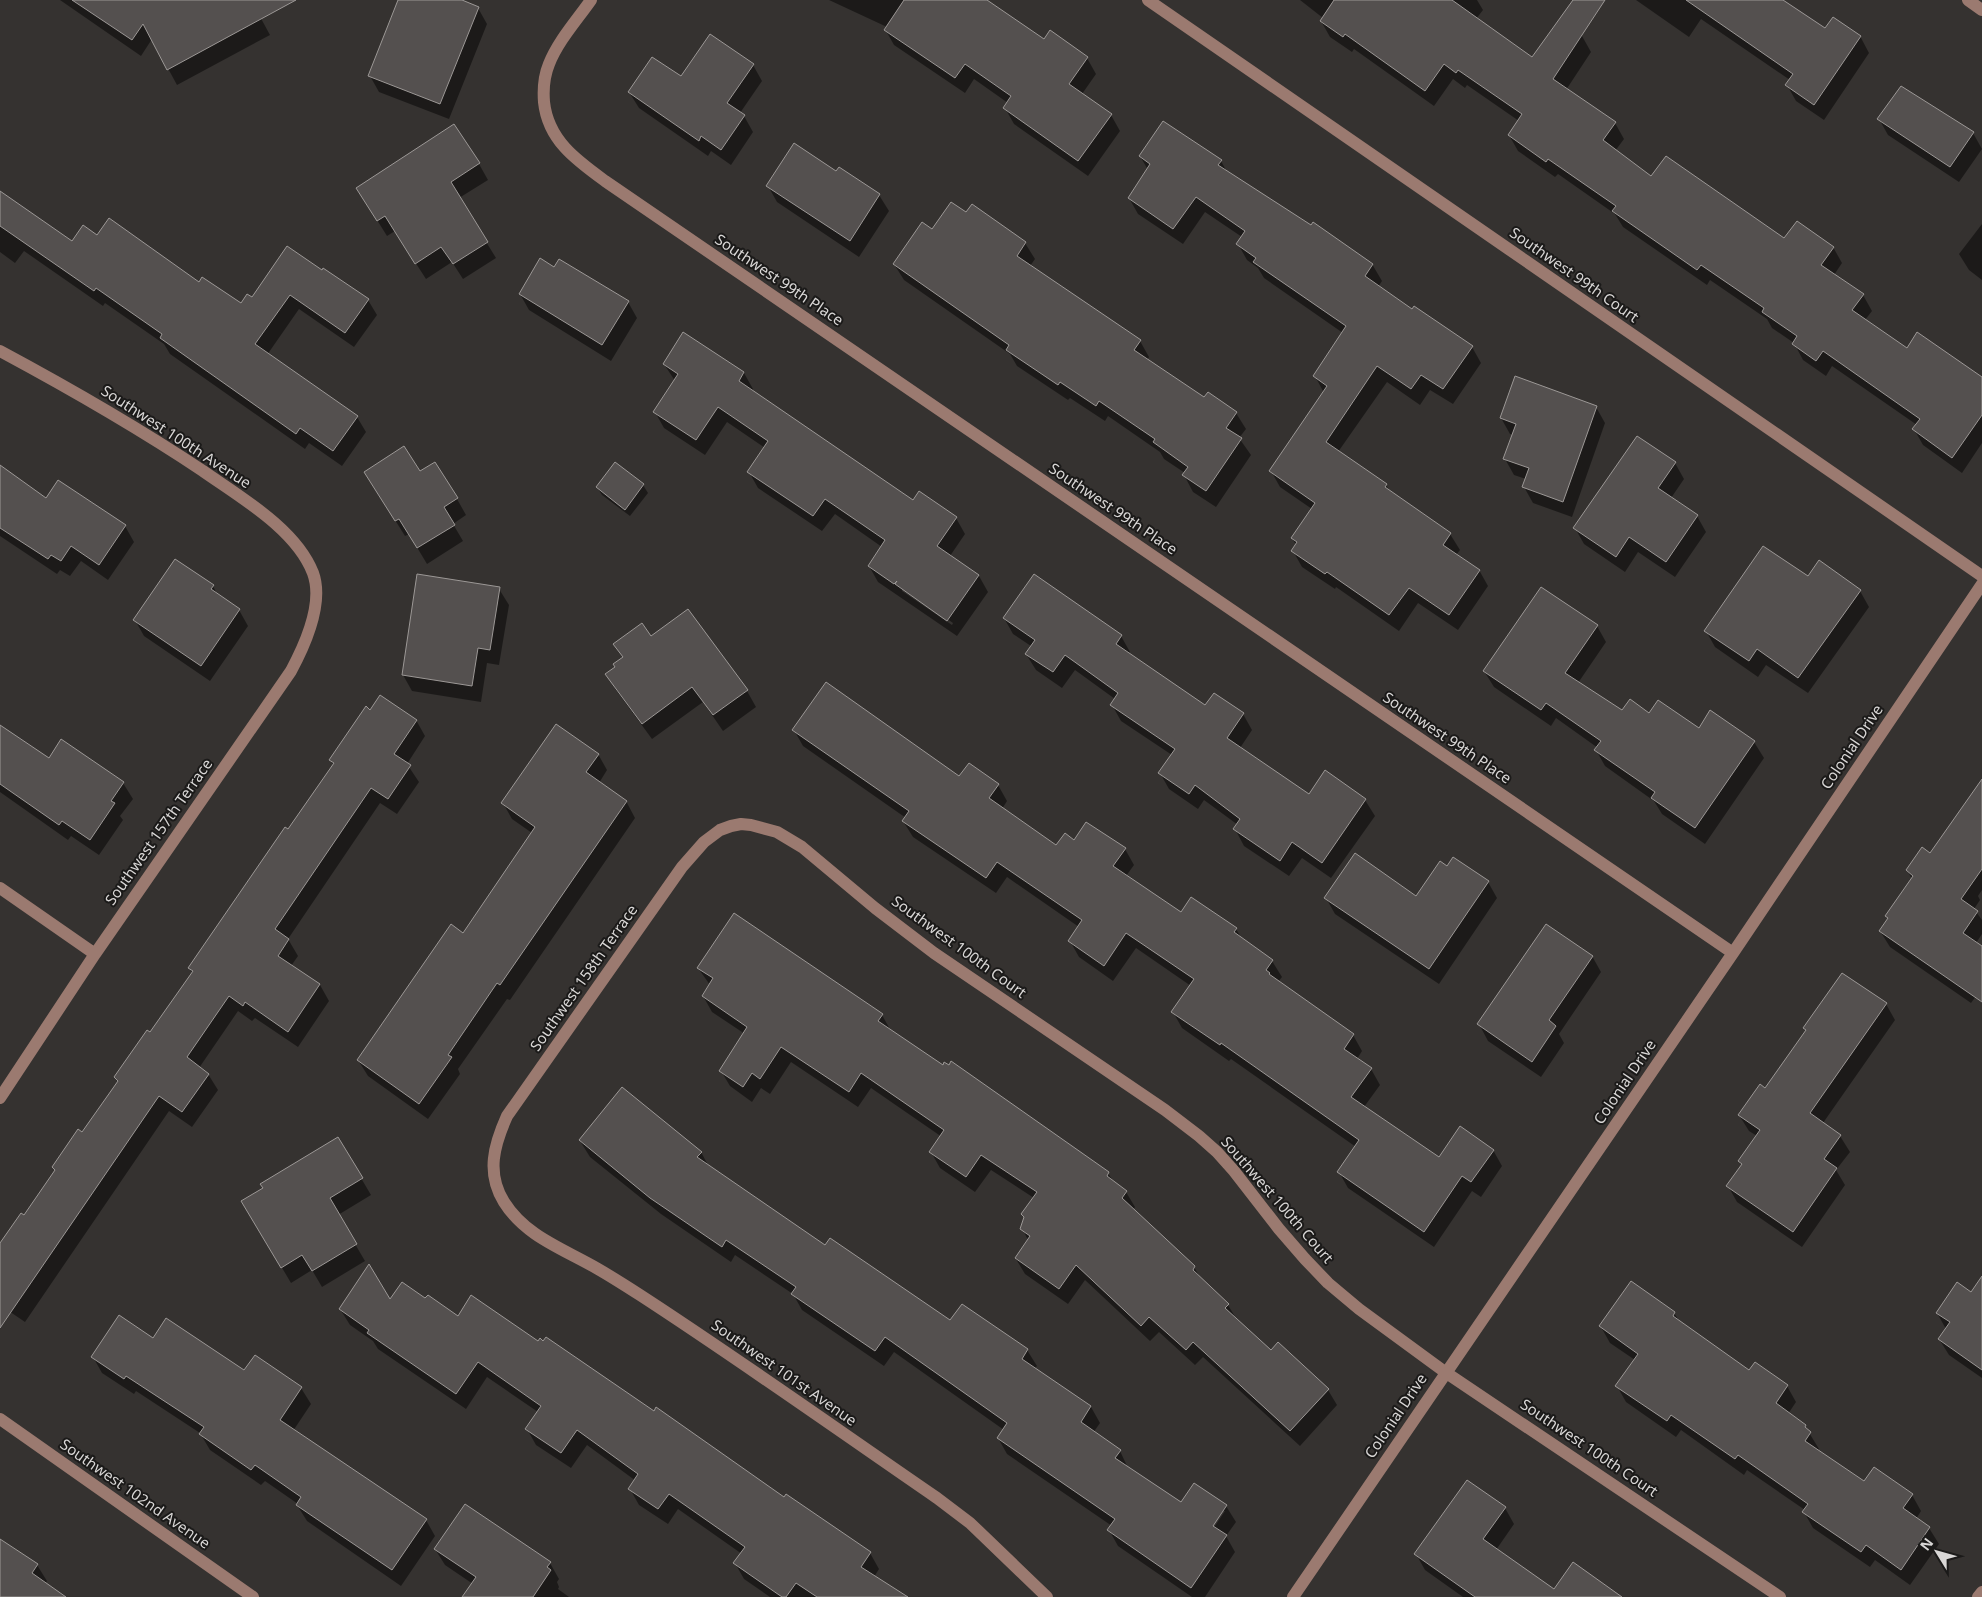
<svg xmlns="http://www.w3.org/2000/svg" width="1982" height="1597" viewBox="0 0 1982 1597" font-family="'Noto Sans',sans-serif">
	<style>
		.shadow { fill: #0007; fill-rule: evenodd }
		.building { fill: #54504f; stroke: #9c9896 }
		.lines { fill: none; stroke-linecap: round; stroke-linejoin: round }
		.minor { stroke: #9b7a70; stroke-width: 12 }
		.labels { text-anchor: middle; stroke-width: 4; stroke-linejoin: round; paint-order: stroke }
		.street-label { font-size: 15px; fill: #d9d7d6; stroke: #1b1a19 }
	</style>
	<rect width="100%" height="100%" fill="#353230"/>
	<!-- shadow -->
	<path class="shadow" d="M60 0H251L270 35 177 85 152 39 141 56Z
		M399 0H459L478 8 487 24 449 119 379 92 370 76Z
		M829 0H985L1044 40 1087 58 1096 74 1082 94 1111 115 1120 131 1088 176 1014 124 1005 108 1008 103 974 79 965 93 894 45 885 29 887 27Z
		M1300 0H1477L1483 10 1476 19 1533 59 1560 20 1582 36 1591 52 1566 90 1615 123 1624 139 1615 151 1651 178 1784 240 1833 247 1842 263 1834 275 1863 295 1872 311 1865 320 1907 350 1982 379V443L1962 473 1923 445 1914 429 1917 425 1832 366 1826 376 1803 360 1794 343 1772 328 1767 319 1710 280 1707 285 1623 227 1615 214 1558 174 1555 177 1518 151 1509 135 1519 121 1467 85 1465 88 1453 79 1434 106 1354 49 1352 52 1330 37 1321 21 1323 18Z
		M1636 0H1781L1825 30 1860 36 1869 53 1824 120 1796 101 1787 85 1790 80 1701 19 1689 37Z
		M753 65 762 81 740 113 744 116 753 132 731 165 711 151 708 156 639 108 629 92 681 78Z
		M1879 119 1973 133 1982 149 1959 182 1888 135Z
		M1140 156 1221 161 1227 172 1372 264 1382 281 1378 287 1412 311 1472 347 1481 363 1453 404 1430 390 1420 405 1387 382 1338 452 1386 485 1391 493 1450 534 1460 550 1456 555 1479 570 1488 586 1458 630 1418 603 1399 631 1336 587 1335 589 1302 567 1293 551 1296 545 1292 538 1312 509 1280 487 1271 471 1324 393 1315 376 1343 333 1264 278 1258 268 1247 260 1238 244 1242 237 1205 212 1183 244 1138 214 1129 198 1148 170Z
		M479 164 488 180 459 198 496 258 463 279 452 262 426 279 395 231 387 236 367 204Z
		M840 169 879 195 889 211 859 257 777 202 768 186 836 173Z
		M0 192 72 242 97 237 199 284 241 305 252 299 288 248 368 300 377 315 354 347 299 309 267 355 357 417 366 432 342 466 309 443 305 449 170 354 164 344 105 303 103 306 24 251 15 263 0 252Z
		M967 214 1025 243 1035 259 1030 266 1140 341 1149 357 1147 360 1205 399 1236 413 1246 429 1239 438 1251 455 1216 507 1193 492 1184 475 1185 473 1164 459 1160 452 1108 416 1105 421 1070 398 1068 400 1017 366 1010 354 904 280 894 264 933 231Z
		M1982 224V280L1969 270 1959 254Z
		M555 269 628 302 637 318 611 361 529 310 520 294Z
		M684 334 744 373 753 389 752 391 913 502 956 518 965 534 950 556 979 576 988 592 957 636 878 582 869 566 882 547 835 514 822 531 758 488 749 472 765 448 727 422 705 455 664 428 655 412 675 381 664 364ZM902 588 953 623 952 625 902 591Z
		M1596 407 1605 423 1572 517 1533 503 1524 487 1526 479 1514 475 1505 459 1514 435 1510 434 1501 418Z
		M1675 463 1684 479 1671 498 1697 516 1706 532 1675 577 1638 552 1625 572 1584 544 1575 528Z
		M0 467 46 499 125 526 134 542 108 580 81 561 70 576 60 570 57 574 0 536Z
		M420 473 457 499 466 515 453 524 463 541 427 564 409 534 405 536 375 488Z
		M643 485 648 493 630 516 602 495 597 487Z
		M418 576 499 589 509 605 499 665 487 663 481 702 412 691 403 675Z
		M1808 578 1860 591 1869 607 1808 693 1766 665 1758 677 1715 647 1706 631Z
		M213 586 218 596 239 610 248 626 210 681 144 636 135 620Z
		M688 611 747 691 756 707 723 731 703 702 652 739 616 690 607 674 616 667 623 658 615 645 651 638Z
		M1004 618 1121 636 1130 652 1128 654 1205 707 1214 694 1243 714 1252 730 1240 748 1309 795 1365 800 1375 816 1331 878 1302 858 1289 876 1244 846 1235 829 1238 825 1204 800 1198 809 1169 789 1160 773 1172 755 1121 721 1112 705 1115 699 1075 670 1062 688 1036 670 1026 654 1031 646 1013 634Z
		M1597 626 1606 642 1578 683 1622 712 1650 714 1699 730 1711 712 1754 742 1764 758 1705 844 1662 814 1654 801 1605 766 1596 750 1598 748 1556 718 1551 726 1494 687 1484 671Z
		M371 712 416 720 425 736 407 764 419 782 397 814 380 803 288 939 298 956 291 966 320 985 329 1001 298 1047 255 1018 252 1021 238 1011 199 1068 208 1074 218 1090 192 1127 169 1111 25 1322 0 1305V1245L24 1217 56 1171 53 1167 83 1133 118 1083 115 1077 150 1033 193 974 190 968 334 766 331 760Z
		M0 726 49 759 123 783 133 799 120 816 123 820 99 855 71 836 68 840 0 792Z
		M794 730 960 778 998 785 1007 801 1002 809 1057 847 1075 841 1125 849 1134 865 1126 876 1181 913 1192 898 1236 929 1242 939 1272 961 1282 977 1278 982 1353 1035 1362 1051 1357 1059 1371 1069 1380 1085 1364 1107 1439 1159 1493 1150 1502 1166 1481 1197 1472 1191 1434 1247 1348 1188 1339 1172 1356 1147 1231 1059 1229 1061 1182 1028 1173 1012 1191 986 1136 948 1113 981 1079 957 1070 941 1079 927 1007 877 996 893 913 837 903 821 906 818 803 746Z
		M598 754 607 770 599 783 626 801 635 818 510 1000 507 999 458 1069 460 1074 428 1119 368 1076 358 1060 463 935 532 833 512 819 503 803Z
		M1982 781V890L1978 896 1980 900 1974 909 1982 920V934L1976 943 1982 948V988L1971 1003 1890 947 1880 931 1888 919 1886 916 1912 879 1907 870 1931 855Z
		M1453 859 1488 882 1497 898 1439 984 1335 914 1326 898 1417 897 1448 868Z
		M1592 956 1601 972 1559 1034 1564 1043 1541 1077 1488 1041 1479 1024Z
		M698 968 882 1015 891 1031 943 1067H949L952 1063 1108 1173 1114 1183 1126 1192 1135 1207 1133 1210 1194 1267 1201 1279 1228 1305 1237 1320 1271 1352 1328 1390 1337 1405 1300 1446 1203 1357 1195 1365 1159 1332 1150 1341 1085 1280 1068 1304 1025 1274 1016 1259 1028 1240 1022 1228 1025 1219 1022 1215 1034 1198 991 1170 975 1192 940 1168 931 1152 942 1137 871 1088 858 1107 791 1062 770 1094 761 1088 752 1102 730 1086 721 1071 745 1034 712 1012 703 996 710 985Z
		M1886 1004 1895 1020 1823 1123 1840 1136 1850 1152 1836 1170 1845 1185 1802 1247 1737 1202 1728 1186 1742 1166 1739 1161 1757 1136 1749 1131 1739 1115 1765 1089 1806 1031 1805 1028Z
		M338 1139 371 1195 338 1215 365 1261 322 1287 312 1270 291 1283 243 1202Z
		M580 1141 701 1152 709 1167 825 1247 951 1322 962 1306 1027 1350 1037 1366 1034 1369 1091 1407 1100 1423 1093 1433 1120 1451 1128 1468 1181 1504 1194 1484 1226 1506 1236 1522 1226 1536 1235 1552 1205 1597H1192L1118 1546 1109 1530 1112 1526 1007 1454 998 1438 1004 1430 894 1352 884 1366 802 1310 793 1294 735 1255 731 1262 661 1214 590 1157ZM1222 1511H1225L1211 1532 1209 1530Z
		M1982 1278V1378L1949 1355 1939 1339 1946 1329 1937 1313 1971 1294Z
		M426 1300 458 1317 539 1342 654 1412 870 1553 879 1569 874 1577 905 1597H770L744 1579 735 1563 742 1554 678 1509 668 1524 639 1505 630 1489 636 1481 587 1445 571 1468 536 1445 527 1429 538 1412 487 1377 466 1409 378 1349 373 1341 350 1325 340 1309 390 1301Z
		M1674 1313 1680 1322 1750 1372 1787 1386 1796 1402 1788 1414 1805 1426 1819 1449 1818 1451 1865 1483 1912 1495 1921 1511 1916 1519 1929 1528 1939 1544 1910 1585 1875 1560 1870 1567 1813 1528 1804 1512 1805 1510 1747 1470 1744 1475 1681 1430 1676 1437 1626 1402 1617 1386 1635 1360 1610 1343 1601 1327Z
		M153 1339 244 1372 255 1357 301 1388 311 1404 293 1431 426 1520 435 1536 401 1586 307 1521 297 1505 298 1504 265 1481 261 1485 210 1450 200 1433 136 1391 134 1394 102 1373 93 1357Z
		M1505 1508 1514 1524 1496 1550 1528 1597H1463L1425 1570 1416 1554Z
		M0 1540 37 1565 47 1581 45 1584 54 1597H0Z
		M435 1549 550 1563 559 1579 557 1582 559 1587 558 1589 569 1597H464L473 1584 445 1565Z"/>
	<!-- building -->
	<path class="building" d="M72 0H296L167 70 143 24 132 40Z
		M398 0H462L479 7 440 104 368 76Z
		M904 0H987L1044 39 1050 30 1088 57 1069 84 1112 114 1078 161 1003 108 1011 96 965 64 955 78 884 30Z
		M1334 0H1452L1532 57 1573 0H1605L1553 79 1616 122 1603 140 1651 176 1666 156 1784 238 1797 221 1834 247 1821 265 1864 294 1852 310 1907 348 1917 332 1982 377V415L1952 458 1912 429 1920 419 1823 351 1816 361 1792 344 1797 336 1762 312 1764 308 1701 265 1697 270 1612 211 1616 206 1548 159 1546 162 1508 135 1522 114 1458 70 1456 73 1444 64 1425 91 1345 34 1343 37 1320 21Z
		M1686 0H1783L1825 28 1833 17 1861 36 1814 105 1785 85 1793 74Z
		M710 34 754 64 727 103 745 115 721 150 701 136 699 141 628 92 652 57 681 76Z
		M1901 86 1974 132 1950 167 1877 119Z
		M1163 121 1222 160 1218 165 1311 225 1313 222 1373 264 1365 276 1412 309 1414 306 1473 346 1443 389 1421 375 1411 389 1377 366 1326 442 1387 484 1385 487 1451 533 1443 545 1480 570 1449 615 1409 588 1389 615 1327 572 1325 574 1291 551 1297 542 1291 538 1315 503 1269 471 1327 386 1313 376 1346 326 1253 262 1256 258 1236 244 1245 231 1196 197 1173 229 1128 198 1150 164 1139 156Z
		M454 124 480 163 451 182 488 242 453 264 441 247 415 264 385 216 377 221 356 188Z
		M794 143 836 171 839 167 880 194 850 241 766 186Z
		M0 191 72 241 83 225 97 235 109 218 199 282 202 277 241 303 247 294 252 297 287 246 322 270 323 268 369 299 345 333 290 295 255 344 358 416 333 451 300 428 296 434 160 338 162 334 96 288 94 291 0 226Z
		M951 202 966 212 972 204 1026 242 1017 256 1141 340 1134 350 1204 397 1208 392 1237 412 1226 428 1242 438 1206 491 1182 475 1188 467 1153 442 1155 439 1099 401 1096 406 1060 382 1058 385 1006 350 1009 345 893 264 922 222 932 229Z
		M540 258 554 267 559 259 629 301 602 345 519 294Z
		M683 332 744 372 739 381 913 500 919 491 957 517 937 546 979 575 947 621 895 584 897 581 894 584 868 566 885 540 825 499 813 516 747 472 768 441 718 407 696 440 653 412 678 374 663 364Z
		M1515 376 1597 406 1563 502 1522 487 1529 468 1503 459 1516 424 1500 418Z
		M1637 436 1676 462 1658 488 1698 515 1666 562 1629 537 1616 557 1573 528Z
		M404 446 420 471 435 462 458 498 444 507 455 525 417 548 399 519 395 521 364 472Z
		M615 462 644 484 625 510 596 487Z
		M0 465 46 498 58 480 126 525 99 565 71 546 61 561 51 555 48 559 0 528Z
		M1763 546 1808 576 1819 560 1861 590 1798 678 1757 649 1749 661 1704 631Z
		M175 559 214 585 211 589 240 609 201 666 133 620Z
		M417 574 500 587 490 650 478 648 472 686 402 675Z
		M1034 574 1122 635 1116 644 1205 705 1214 693 1244 713 1227 738 1309 794 1325 770 1366 799 1322 863 1292 842 1280 861 1233 829 1240 819 1195 785 1189 794 1158 773 1175 749 1110 705 1118 693 1065 655 1053 672 1025 654 1035 640 1003 618Z
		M1541 587 1598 625 1565 673 1622 710 1630 699 1649 713 1658 700 1699 728 1710 710 1755 741 1695 828 1651 798 1655 792 1594 750 1601 741 1546 703 1541 710 1483 671Z
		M688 609 748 690 713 715 692 687 642 724 605 674 615 667 613 664 623 657 613 644 642 623 651 636Z
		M826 682 959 776 969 763 999 784 989 798 1056 845 1065 833 1074 840 1086 822 1126 848 1113 866 1181 912 1191 897 1237 928 1234 932 1273 960 1266 970 1270 973 1269 974 1354 1034 1344 1049 1372 1068 1351 1097 1439 1157 1460 1126 1494 1150 1471 1182 1462 1176 1424 1232 1337 1172 1359 1140 1221 1043 1220 1045 1171 1012 1194 979 1126 933 1104 966 1068 941 1082 920 997 862 986 878 902 821 909 811 792 730Z
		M380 695 417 720 394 754 411 765 388 799 371 788 275 929 289 939 278 956 320 984 288 1032 245 1002 243 1006 229 996 187 1057 209 1074 182 1112 159 1096 0 1328V1243L21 1213 24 1215 55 1170 52 1167 78 1129 82 1132 118 1081 114 1077 147 1030 150 1032 193 971 188 968 285 827 288 829 334 763 329 760 366 706 370 710Z
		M556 724 599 754 586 772 627 801 500 985 497 983 448 1055 452 1057 419 1104 357 1060 451 924 463 933 535 827 501 803Z
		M0 725 49 758 61 739 124 782 111 801 115 803 90 840 62 821 59 825 0 784Z
		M1982 779V869L1961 899 1978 911 1963 933 1982 946V1002L1879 931 1888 918 1885 916 1913 876 1906 870 1922 847 1930 853Z
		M1355 853 1416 896 1440 861 1447 866 1453 857 1489 881 1429 969 1324 898Z
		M734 913 883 1014 878 1021 943 1065 944 1062 949 1065 951 1061 1109 1172 1107 1176 1127 1191 1122 1198 1195 1266 1193 1270 1229 1304 1225 1308 1271 1350 1278 1342 1329 1389 1290 1431 1193 1342 1186 1350 1149 1317 1141 1326 1076 1265 1059 1289 1015 1258 1030 1236 1020 1229 1024 1217 1021 1214 1037 1192 981 1155 966 1177 929 1152 944 1130 861 1073 849 1092 781 1047 760 1079 752 1073 743 1087 719 1071 747 1027 702 996 713 978 697 968Z
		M1546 924 1593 956 1549 1020 1556 1026 1532 1062 1477 1024Z
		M1842 973 1887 1003 1810 1113 1841 1135 1824 1159 1837 1168 1793 1232 1726 1186 1742 1164 1738 1161 1760 1130 1738 1115 1760 1084 1765 1088 1806 1030 1803 1028Z
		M622 1087 702 1152 697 1157 825 1245 830 1238 950 1320 962 1304 1028 1349 1022 1359 1091 1406 1081 1422 1121 1450 1115 1458 1181 1502 1194 1483 1227 1505 1213 1526 1227 1535 1191 1588 1107 1530 1115 1519 997 1438 1007 1423 885 1337 875 1351 791 1294 796 1287 726 1240 722 1247 650 1198 579 1140Z
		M338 1137 363 1178 330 1198 357 1244 312 1271 302 1255 281 1268 241 1201 263 1188 260 1184Z
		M369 1264 390 1299 402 1282 425 1298 428 1295 458 1316 471 1295 538 1341 540 1338 543 1341 546 1337 654 1411 656 1407 784 1497 786 1494 871 1552 861 1567 908 1597H817L796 1583 786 1597H782L733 1563 745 1547 669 1494 658 1509 628 1489 638 1474 577 1430 561 1453 525 1429 541 1406 478 1362 456 1394 367 1333 369 1330 339 1309Z
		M1982 1276V1370L1938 1339 1950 1322 1936 1313 1957 1282 1971 1292Z
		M1631 1281 1675 1312 1673 1316 1749 1370 1755 1362 1788 1385 1776 1403 1806 1425 1805 1427 1811 1432 1805 1441 1864 1481 1874 1467 1913 1494 1903 1508 1930 1527 1901 1570 1866 1545 1861 1552 1802 1512 1808 1504 1738 1455 1735 1459 1671 1415 1667 1421 1615 1386 1638 1354 1599 1326Z
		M119 1315 153 1338 166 1318 244 1370 255 1355 302 1387 280 1420 427 1519 392 1570 296 1505 301 1497 255 1465 251 1470 199 1434 204 1427 126 1376 124 1379 91 1357Z
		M1467 1480 1506 1507 1483 1539 1554 1589 1573 1562 1622 1597H1475L1414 1554Z
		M465 1504 551 1562 547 1567 551 1570 533 1597H462L476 1577 434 1549Z
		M0 1539 38 1564 32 1573 66 1597H0Z"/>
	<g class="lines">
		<!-- minor -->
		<path class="minor" d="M591 0C577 20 558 41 549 64 544 76 543 89 544 102 548 140 576 160 605 181L1733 953
			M1148 0 1982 576
			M1968 0 1982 10
			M0 351C69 388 137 427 203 471 240 497 296 529 313 573 324 603 305 645 291 671L95 954 0 1098
			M0 888 95 954
			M0 1419 253 1597
			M1047 1597 970 1523 937 1498C838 1430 740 1360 640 1295 626 1286 612 1277 598 1269 564 1249 526 1237 504 1202 486 1173 494 1145 507 1116L682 867 704 842 720 830 731 826 741 824 751 825 777 832 802 847 875 908 934 953 1165 1110 1199 1136 1217 1152 1234 1171 1279 1229 1305 1259 1328 1283 1359 1309 1445 1372 1780 1597
			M1293 1597 1733 953 1982 584
			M1978 1597 1982 1592"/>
	</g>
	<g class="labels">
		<!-- street labels -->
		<g class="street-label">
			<text transform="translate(1574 275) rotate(35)" y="5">Southwest 99th Court</text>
			<text transform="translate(779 280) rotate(34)" y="5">Southwest 99th Place</text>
			<text transform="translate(176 437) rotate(33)" y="5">Southwest 100th Avenue</text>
			<text transform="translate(1113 509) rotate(34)" y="5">Southwest 99th Place</text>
			<text transform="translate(1447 738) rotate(34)" y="5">Southwest 99th Place</text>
			<text transform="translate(1852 747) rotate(-56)" y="5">Colonial Drive</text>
			<text transform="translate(159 832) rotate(-55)" y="5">Southwest 157th Terrace</text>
			<text transform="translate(959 947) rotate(36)" y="5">Southwest 100th Court</text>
			<text transform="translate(584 978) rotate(-55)" y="5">Southwest 158th Terrace</text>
			<text transform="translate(1625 1082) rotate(-56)" y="5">Colonial Drive</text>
			<text transform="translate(1277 1200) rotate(49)" y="5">Southwest 100th Court</text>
			<text transform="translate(784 1373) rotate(35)" y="5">Southwest 101st Avenue</text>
			<text transform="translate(1396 1416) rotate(-56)" y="5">Colonial Drive</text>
			<text transform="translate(1589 1448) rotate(34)" y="5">Southwest 100th Court</text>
			<text transform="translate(135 1494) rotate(35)" y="5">Southwest 102nd Avenue</text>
		</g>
	</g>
	<!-- north arrow -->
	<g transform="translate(1937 1552) rotate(307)" stroke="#1b1a19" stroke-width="4" paint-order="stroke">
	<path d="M0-4L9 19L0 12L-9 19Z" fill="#d9d7d6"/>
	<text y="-8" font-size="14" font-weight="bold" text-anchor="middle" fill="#d9d7d6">N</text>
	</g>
</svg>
